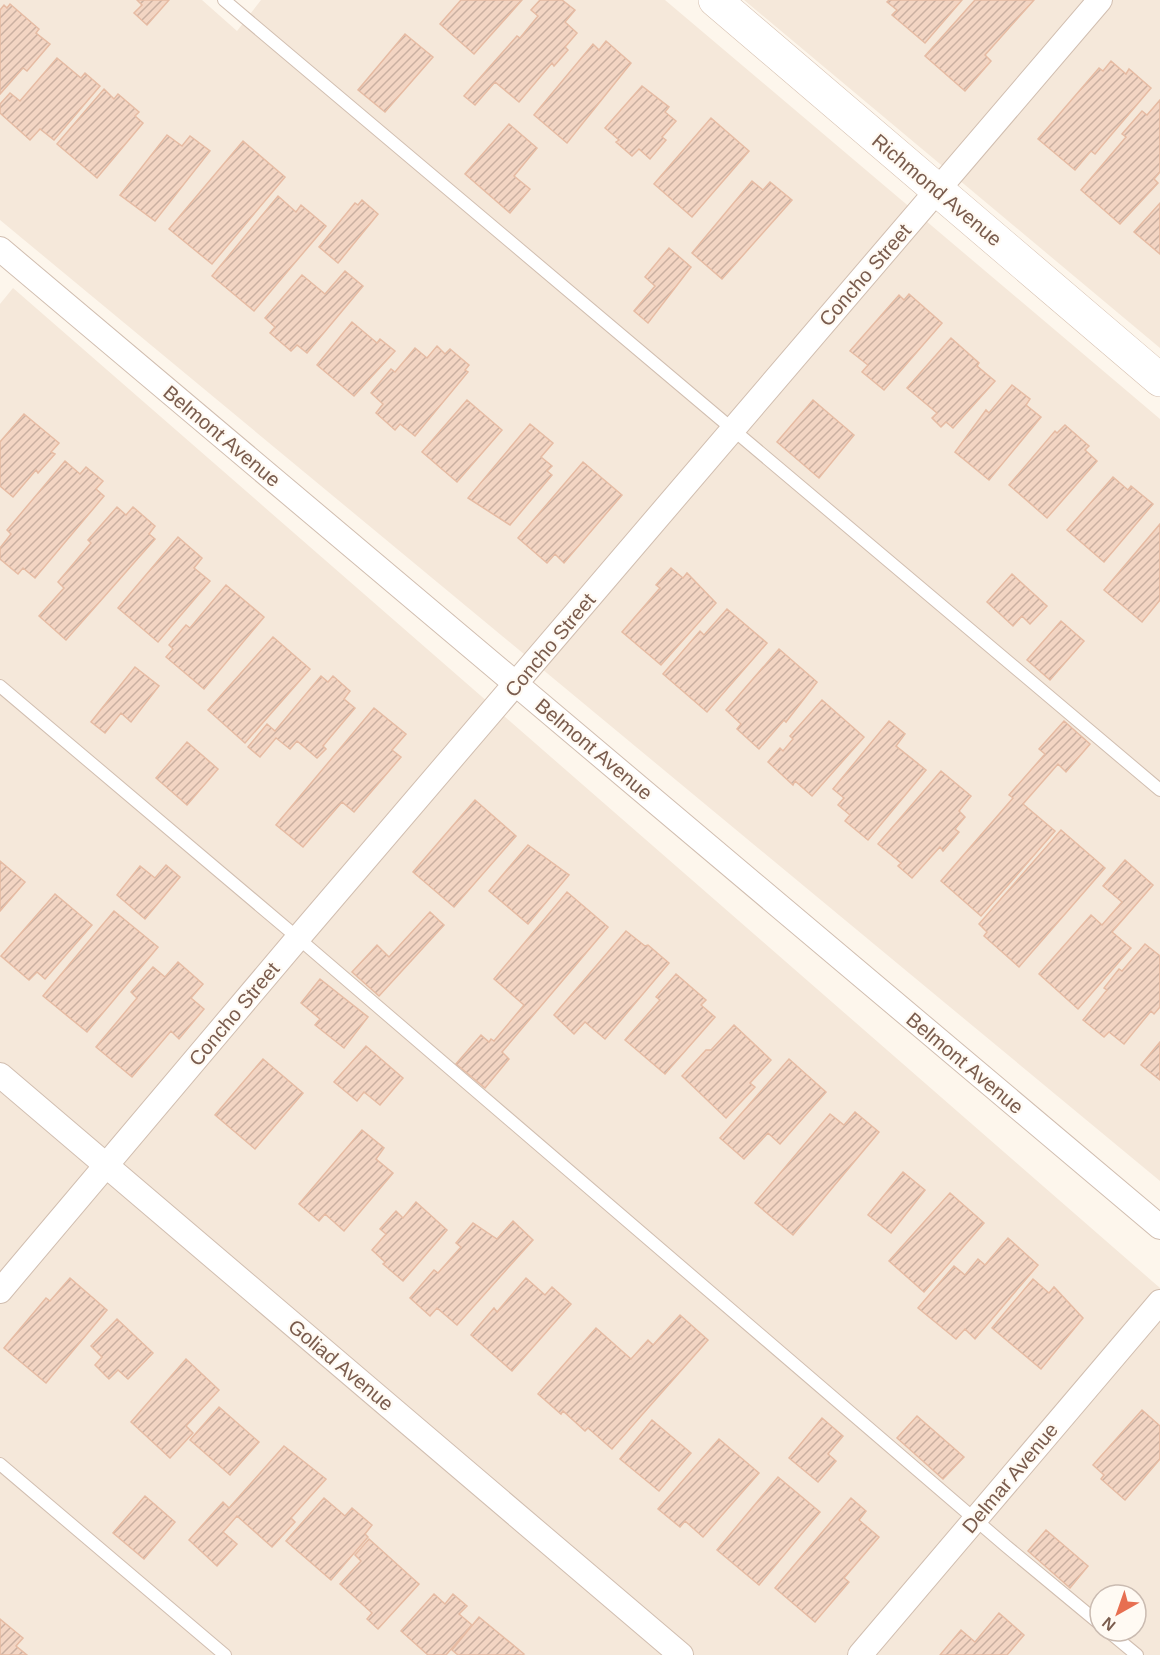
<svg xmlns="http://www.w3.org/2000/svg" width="1160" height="1655" viewBox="0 0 1160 1655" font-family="Helvetica,sans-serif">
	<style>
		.residential { fill: #f5e8da; fill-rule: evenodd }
		.building { fill: url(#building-hatch); stroke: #e6bba3; stroke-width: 1.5 }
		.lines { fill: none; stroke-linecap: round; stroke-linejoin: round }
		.lane-casing { stroke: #d1beb0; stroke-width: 14 }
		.street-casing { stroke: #d1beb0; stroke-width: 26 }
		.secondary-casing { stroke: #d6c0b0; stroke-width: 34 }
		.lane { stroke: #fff; stroke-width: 12 }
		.street { stroke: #fff; stroke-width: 24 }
		.secondary { stroke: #fff; stroke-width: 33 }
		.labels { text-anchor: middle; stroke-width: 4.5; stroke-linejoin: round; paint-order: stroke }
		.street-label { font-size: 20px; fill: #7a5c4d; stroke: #fffaf3 }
	</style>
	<defs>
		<pattern id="building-hatch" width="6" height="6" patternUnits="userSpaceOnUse" patternTransform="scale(1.5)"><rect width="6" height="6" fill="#f3d5c3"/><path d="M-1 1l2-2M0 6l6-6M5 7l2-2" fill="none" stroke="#cab0a1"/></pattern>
	</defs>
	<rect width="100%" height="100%" fill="#fdf6ec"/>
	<!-- residential -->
	<path class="residential" d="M0 0H202L237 31 261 0H665L1160 419V1181L0 220Z
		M744 0H1160V348Z
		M13 288 1160 1288V1655H0V304ZM1100 1595H1136V1631H1100Z"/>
	<!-- building -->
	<path class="building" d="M137 0H169L147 25 134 13 142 5Z
		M461 0H522L474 54 440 24Z
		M540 0H562L575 10 565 22 577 33 565 47 568 50 554 66 552 63 519 102 495 82 475 105 464 96 517 36 520 38 538 16 531 10Z
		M889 0H962L925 43 892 15 897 10 887 2Z
		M975 0H1034L985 55 991 61 965 91 925 56Z
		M10 4 39 29 36 33 50 44 27 71 23 68 0 94V10L4 5 7 8Z
		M405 34 433 57 385 112 358 90Z
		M606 41 631 63 567 143 534 115 593 44 599 50Z
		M57 58 81 78 85 73 100 86 54 140 40 129 30 140 0 113V104L10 93 20 101Z
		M1111 61 1126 74 1129 69 1151 88 1095 154 1091 151 1075 170 1038 139 1099 68 1103 71Z
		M642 86 669 107 665 112 676 121 662 137 666 140 650 159 639 149 632 156 616 142 619 140 605 128Z
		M104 89 114 99 118 94 139 112 135 116 143 123 97 178 57 144Z
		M1160 100V172L1154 179 1158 183 1120 224 1081 190 1126 137 1122 134 1142 111 1147 115Z
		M711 118 749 151 692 217 654 184Z
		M509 124 537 148 514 176 530 189 510 213 465 174Z
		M167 135 182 146 190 136 210 151 155 221 120 195Z
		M243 141 285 177 212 264 169 229Z
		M752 181 763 190 770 182 792 200 722 279 692 253Z
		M278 196 296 212 301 205 326 226 254 311 212 276Z
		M362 200 378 214 338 263 319 247 355 203 358 205Z
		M1160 203V254L1134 232Z
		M669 248 691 267 648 323 634 311 655 286 645 277Z
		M345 271 363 286 307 353 297 345 291 351 270 333 275 327 265 318 302 275 325 294Z
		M909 294 942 323 884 390 862 372 868 365 850 351 899 295 904 300Z
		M352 322 377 343 380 339 395 351 354 396 317 365Z
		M951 338 979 363 977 366 995 381 953 428 946 422 941 427 932 418 937 413 907 388Z
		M437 346 445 354 450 349 469 365 465 370 468 372 415 436 400 424 395 430 376 413 383 404 371 393 391 369 395 372 415 348 427 358Z
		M1012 385 1030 399 1026 405 1041 417 989 480 955 452 986 410 989 413Z
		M467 400 502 430 457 482 422 452Z
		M813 400 854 435 819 478 777 442Z
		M24 414 59 443 51 452 55 454 38 473 36 470 13 497 0 486V442Z
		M530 424 553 443 541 457 552 466 547 471 552 475 510 525 468 498Z
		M1065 425 1089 446 1085 450 1097 461 1047 518 1009 485 1055 431 1057 433Z
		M65 461 80 474 86 467 103 481 96 489 104 496 35 578 23 568 18 574 0 559V548L11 534 7 530Z
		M583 462 622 495 564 563 555 554 547 563 518 538Z
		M1113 477 1128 490 1131 486 1153 504 1104 562 1067 530Z
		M117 507 126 515 133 507 155 526 149 534 155 539 66 640 39 616 64 588 58 582 91 543 88 540Z
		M1160 524V600L1142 622 1104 590Z
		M178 537 202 558 194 568 210 581 158 642 118 608Z
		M671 568 683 578 687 573 716 603 661 665 622 632 660 588 656 585Z
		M1012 574 1047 606 1030 624 1022 616 1013 626 987 602Z
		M226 585 264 617 204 689 166 657 173 649 169 645 186 625 190 628Z
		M727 609 767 643 707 712 663 674 700 631 704 635Z
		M1061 621 1084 641 1050 680 1027 660Z
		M273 637 310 669 245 743 208 710Z
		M779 649 817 682 786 722 784 720 759 749 737 729 741 724 726 710Z
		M135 667 159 686 131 722 121 713 105 733 91 722Z
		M321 676 328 682 333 676 350 691 344 699 355 708 323 746 326 749 317 758 297 741 290 749 276 738 260 757 248 747 267 724 275 731Z
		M822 700 864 737 812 796 795 781 793 785 768 762 780 748 783 751 793 739 790 736Z
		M374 708 406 734 392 750 401 757 354 812 342 802 303 847 276 825Z
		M889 721 905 734 896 746 926 770 868 840 845 821 850 815 838 805 844 798 833 789Z
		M1064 721 1090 744 1066 772 1058 764 1023 804 1055 831 981 916 941 881 1013 798 1009 795 1045 754 1039 749Z
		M187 742 218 769 187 805 156 778Z
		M941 771 971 796 959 811 965 817 955 829 959 832 943 851 940 847 912 878 898 866 901 863 878 844Z
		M475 800 516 836 454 907 413 872Z
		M1061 830 1105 868 1019 967 984 936 987 932 979 924Z
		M528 845 569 875 528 924 489 891Z
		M1125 860 1153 885 1112 932 1131 948 1078 1009 1039 974 1091 915 1102 925 1122 902 1103 886Z
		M0 861 25 882 0 911Z
		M166 865 180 877 145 919 117 895 140 866 155 878Z
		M567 892 608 927 502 1052 509 1059 485 1088 456 1064 481 1035 489 1042 491 1039 494 1041 524 1005 494 979Z
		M55 894 92 925 45 979 37 972 29 980 1 956Z
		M114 911 158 947 87 1032 43 996Z
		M430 912 444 925 379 996 352 972 377 945 389 957Z
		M626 931 645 946 648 945 669 963 605 1039 585 1022 574 1034 554 1015Z
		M1145 944 1160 956V1007L1154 1014 1151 1011 1124 1044 1109 1032 1104 1037 1083 1020 1107 990 1104 988 1119 969 1122 971Z
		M178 962 203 984 191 998 204 1009 179 1039 171 1031 132 1077 96 1047 137 998 131 992 153 967 165 977Z
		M676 974 706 1000 701 1005 715 1017 665 1074 625 1040 660 1000 656 997Z
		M320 979 368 1017 344 1048 315 1025 320 1019 301 1003Z
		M734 1025 771 1060 750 1083 755 1087 726 1118 682 1076 706 1050H711Z
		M1160 1042V1080L1141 1065Z
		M366 1046 403 1078 380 1105 364 1092 357 1101 334 1082Z
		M263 1059 303 1093 255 1149 215 1115Z
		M789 1059 826 1092 780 1144 768 1133 744 1159 720 1138Z
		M855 1112 879 1132 793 1235 755 1203 830 1114 844 1125Z
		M362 1130 384 1148 376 1159 393 1173 344 1231 325 1214 319 1221 299 1204Z
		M903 1172 925 1190 891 1233 868 1215Z
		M950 1193 984 1223 924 1292 889 1261Z
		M416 1202 447 1230 403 1281 383 1264 385 1262 372 1250 386 1234 380 1229 396 1211 403 1218Z
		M513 1221 533 1240 457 1325 437 1308 430 1316 410 1298 434 1270 438 1273 461 1247 456 1243 473 1223 497 1239Z
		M1008 1238 1038 1265 975 1339 965 1329 956 1339 918 1308 954 1266 965 1275 978 1259 985 1265Z
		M70 1278 107 1310 46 1383 4 1348 46 1298 50 1301Z
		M526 1278 545 1295 552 1287 571 1304 512 1371 471 1335 494 1308 497 1312Z
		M1033 1279 1049 1293 1054 1287 1083 1318 1041 1369 992 1328Z
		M680 1315 708 1340 612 1449 588 1428 585 1431 563 1411 561 1414 538 1394 596 1328 631 1359 648 1340 653 1345Z
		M117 1319 153 1353 128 1379 118 1370 109 1379 95 1365 102 1357 91 1346Z
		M186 1359 219 1390 186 1426 193 1433 170 1458 131 1422Z
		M219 1407 259 1442 230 1475 190 1440Z
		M1142 1410 1160 1426V1459L1125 1500 1101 1479 1104 1475 1093 1465Z
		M917 1416 964 1457 943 1479 897 1438Z
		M822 1418 843 1436 828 1454 836 1461 818 1482 789 1458Z
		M652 1420 691 1453 659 1491 620 1459Z
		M719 1439 759 1473 703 1537 685 1521 680 1527 658 1509Z
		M284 1446 326 1479 291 1518 295 1522 272 1547 237 1516 223 1532 237 1544 217 1566 189 1540 223 1502 229 1508Z
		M778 1477 820 1512 759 1585 717 1550Z
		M145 1496 175 1522 144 1559 113 1533Z
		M324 1498 345 1516 352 1508 372 1525 365 1534 368 1537 331 1580 286 1541Z
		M851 1498 866 1511 859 1520 879 1537 844 1578 849 1582 815 1622 775 1588Z
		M1046 1530 1088 1566 1070 1588 1028 1551Z
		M369 1539 419 1584 378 1629 367 1619 372 1613 340 1584 361 1561 355 1555Z
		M434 1594 445 1604 453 1594 467 1606 459 1614 472 1625 446 1655H428L401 1631Z
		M999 1613 1024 1635 1007 1655H940L961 1630 975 1642Z
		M479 1617 524 1654 522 1655H458L452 1650Z
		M0 1619 23 1638 16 1646 27 1655H0Z"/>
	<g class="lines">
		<!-- lane casing -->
		<g class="lane-casing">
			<path id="lane" d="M224 0 1160 790
				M0 686 298 938 1006 1546 1100 1624
				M0 1464 225 1655
				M1108 1631 1137 1655"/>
		</g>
		<!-- street casing -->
		<g class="street-casing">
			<path id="street" d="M0 249 1160 1227
				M0 1075 681 1655
				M0 1291 298 938 1100 0
				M860 1655 1160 1302"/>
		</g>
		<!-- secondary casing -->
		<g class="secondary-casing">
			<path id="secondary" d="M715 0 1160 380"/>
		</g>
		<!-- lane -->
		<use href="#lane" class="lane"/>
		<!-- street -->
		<use href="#street" class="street"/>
		<!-- secondary -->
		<use href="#secondary" class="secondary"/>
	</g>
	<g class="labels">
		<!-- street labels -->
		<g class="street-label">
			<text transform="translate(937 190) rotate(40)" y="7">Richmond Avenue</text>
			<text transform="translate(865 275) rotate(-49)" y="7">Concho Street</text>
			<text transform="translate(222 436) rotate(40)" y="7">Belmont Avenue</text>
			<text transform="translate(550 645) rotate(-50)" y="7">Concho Street</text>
			<text transform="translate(594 749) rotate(40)" y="7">Belmont Avenue</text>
			<text transform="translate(234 1014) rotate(-50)" y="7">Concho Street</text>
			<text transform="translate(965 1063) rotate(40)" y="7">Belmont Avenue</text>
			<text transform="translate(341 1365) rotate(40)" y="7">Goliad Avenue</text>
			<text transform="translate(1010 1478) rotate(-50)" y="7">Delmar Avenue</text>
		</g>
	</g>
	<!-- north arrow -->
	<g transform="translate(1118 1613) rotate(220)"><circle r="28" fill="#fffaf3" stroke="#cabbb1" stroke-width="1.5"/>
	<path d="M0-4.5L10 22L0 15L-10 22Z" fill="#e76f51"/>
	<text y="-9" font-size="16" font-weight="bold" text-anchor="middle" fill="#7a5c4d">N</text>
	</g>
</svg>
